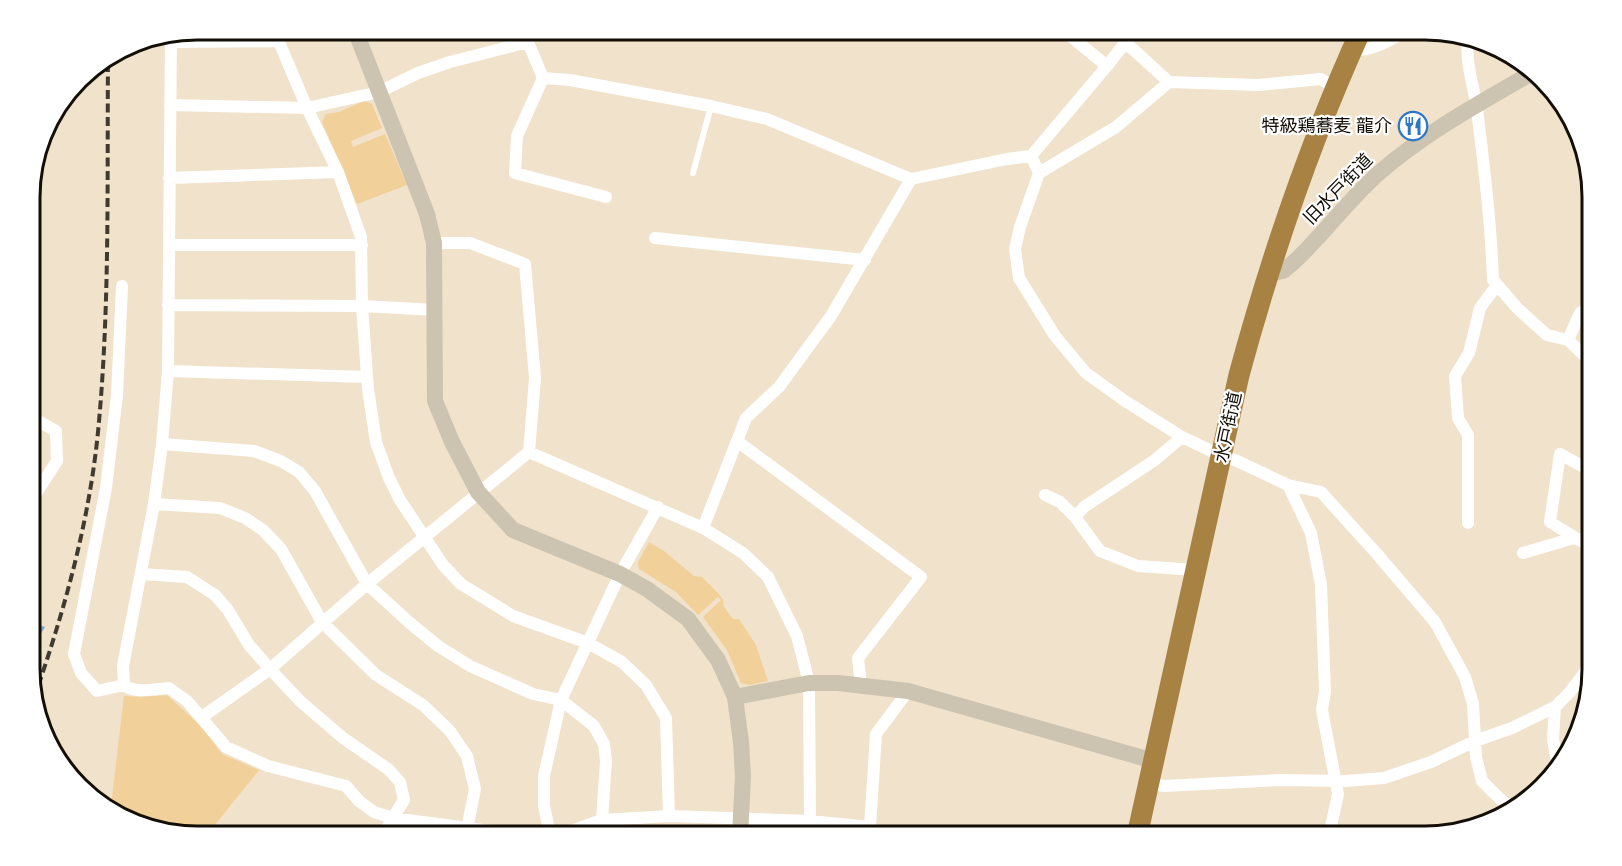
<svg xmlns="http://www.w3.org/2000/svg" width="1622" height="866" viewBox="0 0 1622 866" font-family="Rubik,'Noto Sans JP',sans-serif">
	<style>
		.green { fill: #f2d09a }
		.water { fill: #76a3d8 }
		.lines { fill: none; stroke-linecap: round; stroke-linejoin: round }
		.lane { stroke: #fff; stroke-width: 6 }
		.street { stroke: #fff; stroke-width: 12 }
		.secondary { stroke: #ccc3b0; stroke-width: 16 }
		.highway { stroke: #a88242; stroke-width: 21 }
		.rail { stroke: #403a2f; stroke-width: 4; stroke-dasharray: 9 4.5; stroke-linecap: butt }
		.labels { text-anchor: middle; stroke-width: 4.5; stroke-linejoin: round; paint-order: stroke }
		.poi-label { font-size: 18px; fill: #130f07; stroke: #fff; text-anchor: end }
		.street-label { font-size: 18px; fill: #130f07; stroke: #fff }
		.rim { fill: none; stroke: #130f07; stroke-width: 3 }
	</style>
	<rect width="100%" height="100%" fill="#f0e2cb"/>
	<!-- green -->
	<path class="green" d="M364 101 372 104 382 128 351 141 353 147 385 134 407 185 357 204 322 122 326 114 339 112Z
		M649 542 664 551 694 576 702 577 719 594 723 600 724 607 733 619H739L756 645 768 681 749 685 741 683 727 650 703 617 721 600 718 597 698 615 676 592 639 569 638 562Z
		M167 695 204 729 222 754 259 770 206 836 181 832 157 818 151 825 123 819 109 807 112 797 124 696 139 697Z"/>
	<!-- water -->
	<path class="water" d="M31 623 45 627 31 649Z"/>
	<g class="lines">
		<!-- lane -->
		<path class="lane" d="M693 173 711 106"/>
		<!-- street -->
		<path class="street" d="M274 30 307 108 338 172 361 237 362 306 368 389 376 442 389 478 400 500 443 565 461 584 513 616 588 643 622 662 646 685 666 718 669 816
			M1063 30 1107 66
			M1468 40C1465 62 1474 87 1477 109 1484 166 1491 223 1493 280L1518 309 1547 335 1568 340 1591 362
			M171 42 279 41
			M1125 42 1169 82
			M1351 50C1372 52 1390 40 1407 30
			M543 78 517 136 515 173 606 197
			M1335 88 1321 79 1258 85 1169 82 1116 127 1039 173 1020 227 1015 249 1019 278 1055 336 1086 373 1125 401 1182 437 1222 456 1235 460 1288 485 1321 492 1377 554 1435 622 1465 677 1473 704 1476 757 1482 781 1500 799 1514 809
			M170 105 307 108 379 92 418 73 450 62 528 42 543 78 570 80 711 106 767 119 911 179
			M1039 173 1031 156 1107 66 1135 30
			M169 178 338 172
			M655 238 865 260
			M169 245H362
			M122 286 117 395 106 488 74 654 81 673 97 691 124 685
			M168 305 362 306 435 310
			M1568 340 1580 313 1591 306
			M168 371 367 377
			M31 417 56 431 57 461 31 501
			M737 441 921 577 858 658 861 685
			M162 444 254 451 281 461 299 472 315 491 367 584 410 623 438 646 470 666 533 694 561 700 594 726 604 744 606 761 602 820
			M529 452 703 528 743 553 768 577 797 636 809 683 810 821
			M1591 471 1560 454 1550 522 1592 548
			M1288 485 1311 533 1321 585 1325 691 1322 710 1338 794 1329 836
			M1045 495 1060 502 1075 517 1100 551 1138 566 1196 570
			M154 504 220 508 245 518 263 530 281 549 322 622 376 675 423 705 450 731 467 756 475 789 467 829
			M1075 517 1084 507 1155 460 1182 437
			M1468 523V435L1458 418 1455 376 1469 353 1480 308 1497 285
			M703 528 746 418 779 387 831 316 911 179 1007 159 1031 156
			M1523 553 1574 538
			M141 574 187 577 215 595 228 610 249 645 270 669 300 701 343 738 388 769 400 782 404 800 393 818 374 812 359 801 346 786 268 766 226 747 187 701 169 688C156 689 134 694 124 685L123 666 154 504 162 444 168 371 171 35
			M1555 707 1553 739 1557 763
			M202 717 270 669 367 584 529 452 535 378 525 264 470 243H434
			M1149 783 1164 786 1281 780 1345 781 1384 778 1431 762 1475 741 1512 728 1555 707 1570 692 1592 663
			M382 836 393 818 529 836
			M550 836 544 805V776L561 700 620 574 658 507
			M557 836 602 820 669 816 810 821 870 827 876 734 908 691"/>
		<!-- secondary -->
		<path class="secondary" d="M355 30 427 214 434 243 435 401 452 442 478 492 513 530 620 574 647 589 688 619 718 660 735 697 741 742 743 776 740 836
			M1268 274 1283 271 1294 262C1324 234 1348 200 1380 172 1425 133 1478 104 1530 74
			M735 697 809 683H838L908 691 1154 761"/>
		<!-- highway -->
		<path class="highway" d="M1137 836 1239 375C1271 257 1310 142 1361 30"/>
		<!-- rail -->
		<path class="rail" d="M34 698C64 612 89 523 98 432 110 308 107 183 108 58"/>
	</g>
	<!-- icons -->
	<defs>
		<g id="restaurant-ring" transform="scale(1.5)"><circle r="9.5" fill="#fff" stroke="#2e77c7" stroke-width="1.5"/><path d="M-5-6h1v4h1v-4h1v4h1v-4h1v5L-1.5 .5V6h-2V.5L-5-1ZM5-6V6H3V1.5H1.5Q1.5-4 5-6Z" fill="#2e77c7"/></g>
	</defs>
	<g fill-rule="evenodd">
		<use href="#restaurant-ring" x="1413" y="126"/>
	</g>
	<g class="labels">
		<!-- poi labels -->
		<g class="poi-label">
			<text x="1392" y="132">特級鶏蕎麦 龍介</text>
		</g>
		<!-- street labels -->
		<g class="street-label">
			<text transform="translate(1338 189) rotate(-46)" y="6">旧水戸街道</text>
			<text transform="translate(1228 427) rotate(-78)" y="6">水戸街道</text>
		</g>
	</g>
	<!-- crop -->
	<path d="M0 0H1622V866H0ZM197 40H1425A157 157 0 0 1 1582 197V669A157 157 0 0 1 1425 826H197A157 157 0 0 1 40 669V197A157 157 0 0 1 197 40Z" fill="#fff" fill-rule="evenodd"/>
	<path class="rim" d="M197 40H1425A157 157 0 0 1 1582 197V669A157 157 0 0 1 1425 826H197A157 157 0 0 1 40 669V197A157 157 0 0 1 197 40Z"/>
</svg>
